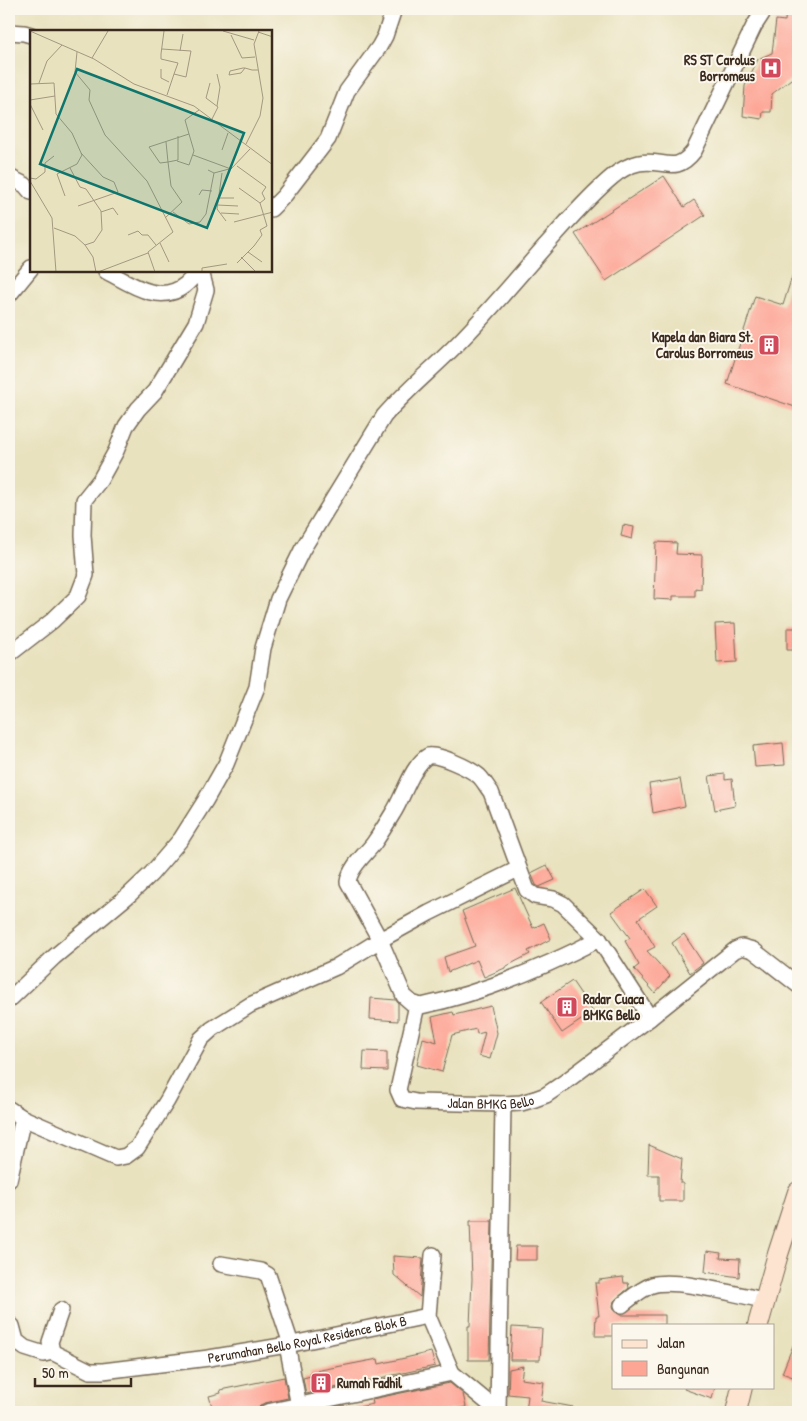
<svg xmlns="http://www.w3.org/2000/svg" width="807" height="1421" viewBox="0 0 807 1421" font-family="'Patrick Hand',sans-serif">
	<style>
		.building { fill: #fda696 }
		.lines { fill: none; stroke-linecap: round; stroke-linejoin: round }
		.minor-casing { stroke: #786a56; stroke-width: 18 }
		.secondary-casing { stroke: #786a56; stroke-width: 22 }
		.minor { stroke: #fff; stroke-width: 15 }
		.secondary { stroke: #fde4d1; stroke-width: 20 }
		.labels { text-anchor: middle; stroke-width: 4; stroke-linejoin: round; paint-order: stroke }
		.poi-label { font-size: 14px; font-weight: bold; fill: #3b2a1e; stroke: #fbf7ec; text-anchor: end }
		.street-label { font-size: 14px; fill: #3b2a1e; stroke: #fbf7ec }
		.inset-road { fill: none; stroke: #a3987f; stroke-width: 1 }
		.view { fill: #0f766e; fill-opacity: 0.15; stroke: #0f766e; stroke-width: 2.5 }
		.inset-edge { fill: none; stroke: #3b2a1e; stroke-width: 2.5 }
	</style>
	<rect width="100%" height="100%" fill="#fbf7ec"/>
	<filter id="ink" filterUnits="userSpaceOnUse"><feTurbulence type="fractalNoise" baseFrequency=".02" numOctaves="2"/><feDisplacementMap in="SourceGraphic" scale="10" xChannelSelector="R" yChannelSelector="G"/><feConvolveMatrix kernelMatrix="1 2 1 2 8 2 1 2 1" color-interpolation-filters="sRGB"/></filter>
	<filter id="wash" filterUnits="userSpaceOnUse"><feTurbulence type="fractalNoise" baseFrequency=".0096" numOctaves="4" result="noise"/><feDisplacementMap in="SourceGraphic" scale="20" xChannelSelector="R" yChannelSelector="G"/><feGaussianBlur stdDeviation="1.12" result="paint"/><feColorMatrix in="noise" values="0 0 0 0 0 0 0 0 0 0 0 0 0 0 0 0 0 1.4 0 .05"/><feComposite in="paint" operator="in"/></filter>
	<g filter="url(#wash)">
		<rect width="100%" height="100%" fill="#e9e2bf"/>
		<g id="blocks">
			<!-- building -->
			<path class="building" d="M786 9H798V80L791 79 772 94 771 112H763L762 119 743 116 745 86 758 59 772 53 776 20 785 21Z
				M664 176 684 207 694 200 705 215 606 281 575 234Z
				M796 264H798V408L727 384 755 296 783 305Z
				M623 525 634 527 632 539 621 536Z
				M656 542 677 543 676 554 702 555 701 589 695 588V596H673V600L654 599Z
				M735 623 737 662 717 663 715 624Z
				M787 628H798V650H787Z
				M783 743 785 765 755 767 753 746Z
				M725 774V780L732 779 735 806 715 810 709 776Z
				M680 779 685 806 653 813 649 784Z
				M547 865 555 880 539 887 536 885 531 873Z
				M515 888 533 928 544 923 551 939 528 951 530 954 505 967V968L484 977 477 960 448 972 444 957 475 946 462 911Z
				M645 889 657 906 638 919 655 947 647 951 670 976 655 993 634 969 639 965 625 941 630 938 611 912Z
				M684 934 703 963 690 973 672 943Z
				M572 981 593 1012 562 1033 541 1002Z
				M371 998 396 1000 398 1003V1021L370 1019Z
				M491 1006 497 1033 490 1059 479 1056 485 1032 477 1034 476 1029 452 1035 442 1072 417 1065 423 1038 437 1042 432 1017 453 1012 454 1015Z
				M364 1051 387 1052V1071L363 1070Z
				M649 1145 682 1159 680 1183H683V1201H659V1175H648Z
				M470 1221H492L489 1360H468V1326H470L472 1279Z
				M516 1246H537V1260H515Z
				M707 1251 721 1253 720 1258 740 1259 739 1277 705 1272Z
				M393 1256 423 1258 420 1297 394 1275Z
				M623 1277 624 1283H628L629 1288 614 1301 613 1306 615 1311 621 1315H665V1325H613V1336H595L596 1316H599L595 1283H599V1280Z
				M512 1327 542 1329 540 1360H510Z
				M798 1333V1379L782 1373Z
				M431 1352 435 1366 306 1394 303 1378 311 1376 310 1372 378 1359 379 1364Z
				M523 1366 521 1379 544 1382 541 1401 573 1407 572 1412H526L528 1396 508 1394 509 1369Z
				M284 1377 288 1398 265 1403 260 1405 258 1412 257 1409 226 1412 225 1407 213 1410 209 1396 221 1393 220 1390Z
				M450 1383 463 1394 466 1407 435 1412H355L354 1408 373 1404 372 1399Z
				M685 1387H715L712 1399 684 1389Z
				M344 1405 346 1412H311Z"/>
		</g>
	</g>
	<g filter="url(#ink)">
		<use href="#blocks" fill-opacity="0" stroke="#786a56" stroke-width="1"/>
		<g class="lines">
			<!-- minor casing -->
			<g class="minor-casing">
				<g id="minor">
					<path d="M9 32 24 33 31 35"/>
					<path d="M9 177 25 185 31 192"/>
					<path d="M271 209 284 196 328 139 347 91 379 47 385 36 394 9"/>
					<path d="M106 271C129 283 160 306 185 285 190 281 194 276 198 271"/>
					<path d="M9 295 31 268"/>
					<path d="M9 653 12 652 52 621 78 596 86 575 83 535 84 500 100 480 116 451 126 426 138 409 155 391 196 323 206 290 201 271"/>
					<path d="M518 869 429 913 380 940 348 882C350 867 366 854 374 843 381 833 387 823 393 813 403 798 412 765 428 756 439 754 469 768 479 776 484 781 487 787 491 792L527 890 535 896 553 899 563 904 599 939 650 1018 735 950 742 947 753 950 798 985"/>
					<path d="M9 1000 54 957 130 894 151 874 181 839 205 801 226 764 257 687 263 648 278 599 302 550 384 416C409 387 439 364 465 336 493 307 519 276 546 245 567 222 588 197 612 177 619 171 630 165 639 163 663 158 675 176 694 151L754 26 765 9"/>
					<path id="s1" d="M417 1005 398 1090 402 1099 416 1102 503 1104 521 1103 535 1099 546 1095 565 1082 650 1018"/>
					<path d="M9 1109 23 1118 111 1156 116 1158 126 1156 137 1148 167 1101 201 1039 212 1029 250 1005 336 967 380 940 404 996 412 1003 421 1006C483 993 543 968 599 939"/>
					<path d="M9 1180 23 1118"/>
					<path d="M433 1255 428 1316 452 1373 498 1411"/>
					<path d="M221 1264 261 1271 268 1275 291 1344"/>
					<path d="M622 1305C631 1298 641 1289 652 1285 676 1278 737 1295 764 1300"/>
					<path id="s2" d="M9 1324 12 1326 16 1341 25 1348 44 1354 52 1352 90 1371H103L209 1358 287 1345 428 1316"/>
					<path d="M287 1345 299 1406"/>
					<path d="M52 1352 50 1342 61 1310"/>
					<path d="M267 1412 452 1373"/>
					<path d="M498 1412 503 1104"/>
				</g>
			</g>
			<!-- secondary casing -->
			<g class="secondary-casing">
				<path id="secondary" d="M758 1325 778 1254 798 1192
					M736 1412 742 1387"/>
			</g>
			<!-- minor -->
			<use href="#minor" class="minor"/>
			<!-- secondary -->
			<use href="#secondary" class="secondary"/>
		</g>
	</g>
	<!-- icons -->
	<defs>
		<g id="hospital-square" transform="scale(1.125)"><rect x="-9" y="-9" width="18" height="18" rx="4" fill="#d1495b" stroke="#fbf7ec"/><path d="M-5-5h3v3.5h4V-5h3V5h-3V1.5h-4V5h-3Z" fill="#fff"/></g>
		<g id="building-square" transform="scale(1.125)"><rect x="-9" y="-9" width="18" height="18" rx="4" fill="#d1495b" stroke="#fbf7ec"/><path d="M-4-6H4V6H1V3H-1V6H-4ZM-2.5-4.3h1.7v1.8h-1.7ZM.8-4.3h1.7v1.8H.8ZM-2.5-1h1.7V.8h-1.7ZM.8-1h1.7V.8H.8Z" fill="#fff"/></g>
	</defs>
	<g fill-rule="evenodd">
		<use href="#hospital-square" x="771" y="68"/>
		<use href="#building-square" x="769" y="345"/>
		<use href="#building-square" x="567" y="1007"/>
		<use href="#building-square" x="321" y="1383"/>
	</g>
	<g class="labels">
		<!-- poi labels -->
		<g class="poi-label">
			<text x="755" y="65">RS ST Carolus<tspan x="755" dy="16">Borromeus</tspan></text>
			<text x="753" y="342">Kapela dan Biara St.<tspan x="753" dy="16">Carolus Borromeus</tspan></text>
			<text x="583" y="1004" text-anchor="start">Radar Cuaca<tspan x="583" dy="16">BMKG Bello</tspan></text>
			<text x="337" y="1388" text-anchor="start">Rumah Fadhil</text>
		</g>
		<!-- street labels -->
		<g class="street-label">
			<text dy="5" stroke="none"><textPath href="#s1" startOffset="186">Jalan BMKG Bello</textPath></text>
			<text dy="5" stroke="none"><textPath href="#s2" startOffset="321">Perumahan Bello Royal Residence Blok B</textPath></text>
		</g>
	</g>
	<!-- overview -->
	<g transform="translate(30 30)">
		<rect width="242" height="242" fill="#e9e2bf"/>
		<path class="inset-road" d="M0 1 64 29 104 54 164 76 243 135M193 1 224 10M228 2 243 7M201 5 212 28 225 27M132 19 161 21 156 47 144 44 148 33 131 29V24L134 1M150 21 153 4M47 22 45 42 60 60 59 70 75 105 117 151 143 202 118 222 125 242M62 28 78 1M215 38 211 43 199 45 200 41 213 38H215L222 40H228M131 39V48L139 52M187 44 190 57 187 76M9 53 17 31 32 15M180 53 176 68 188 77 182 89M0 54 24 53 26 84 42 103 52 125 47 134 27 144 35 166M137 65 144 44M0 70 25 66M0 74 13 100M136 112 138 132 130 133 119 117 159 104 155 90 169 80M216 114 230 86 233 68 224 14 229 1M192 120 198 103M163 125 201 139 220 119M147 131 159 135 164 121 159 104M207 136 236 157 232 163 235 169 230 173M40 138 50 157 56 159 71 181 72 200 64 212 55 215M178 140 184 143 199 139M192 143 187 179 196 191M0 148 6 149 15 142V133L24 126M0 151 22 188 26 242M169 165 172 160 182 161M188 168H204M187 175 208 176M48 176 88 162 84 152 73 147 51 123M71 182 83 178 88 185M143 182 159 194 170 192 176 184 184 143M191 183 209 184M135 188 152 172 141 156 138 132 148 130V106M204 192 243 182M24 198 45 206 55 215 63 227 66 242M98 205 108 201 112 205H118L126 215M130 213 139 232M218 222 232 232M211 227 225 241M207 233 224 216 232 205 230 200 237 196 230 173 209 158M68 242 118 223M172 242V238L197 234"/>
		<path class="view" d="M47 39 214 103 177 198 10 134Z"/>
		<rect width="242" height="242" class="inset-edge"/>
	</g>
	<!-- margin -->
	<rect width="807" height="1421" fill="none" stroke="#fbf7ec" stroke-width="30"/>
	<!-- legend -->
	<rect x="612" y="1324" width="162" height="65" fill="#fbf7ec" stroke="#aea59a"/>
	<rect x="622" y="1340" width="25" height="8" fill="#fde4d1" stroke="#aea59a"/>
	<text x="657" y="1348" font-size="15" fill="#3b2a1e">Jalan</text>
	<rect x="622" y="1361" width="25" height="15" fill="#fda696" stroke="#aea59a"/>
	<text x="657" y="1374" font-size="15" fill="#3b2a1e">Bangunan</text>
	<!-- scale -->
	<path d="M35 1378v8h96v-8" fill="none" stroke="#3b2a1e" stroke-width="2.5"/>
	<text x="42" y="1378" font-size="15" fill="#3b2a1e" stroke="#fbf7ec" stroke-width="4" paint-order="stroke">50 m</text>
</svg>
